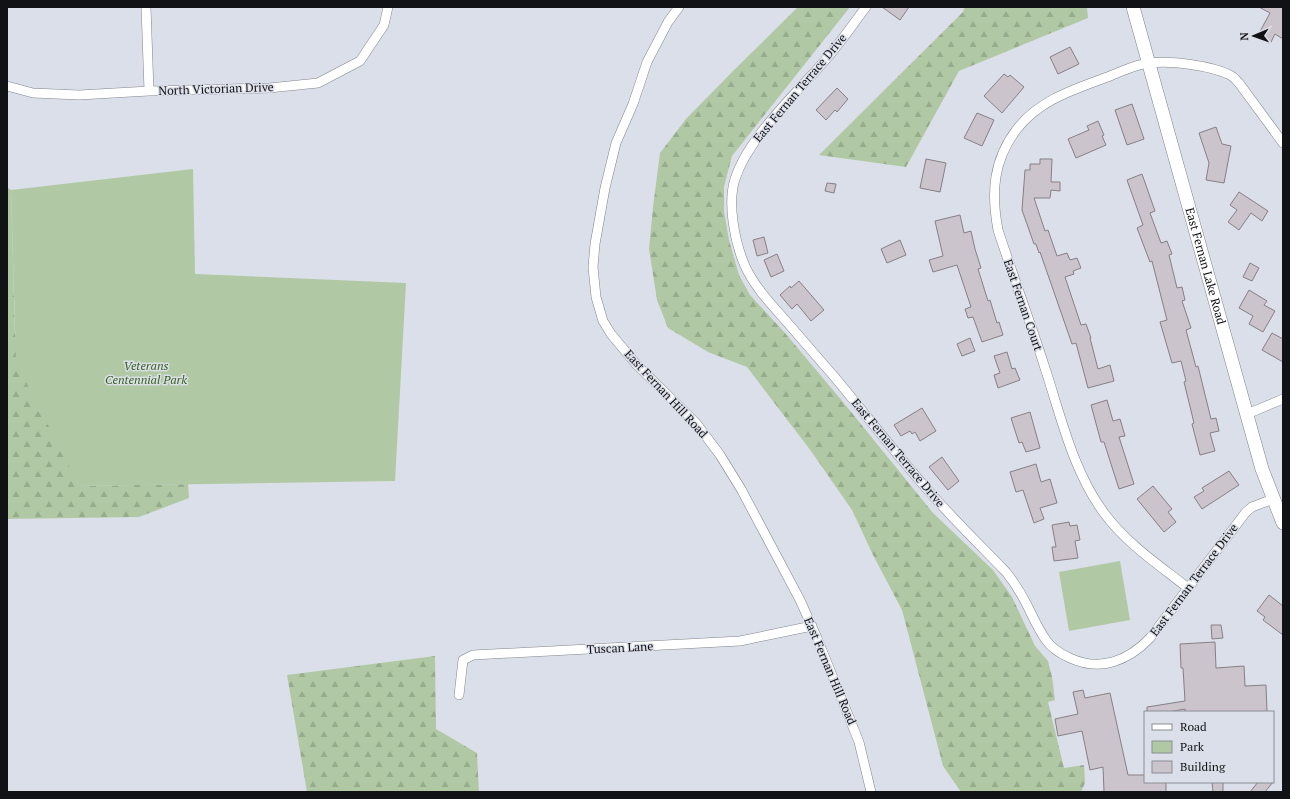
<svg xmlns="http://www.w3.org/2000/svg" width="1290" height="799" viewBox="0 0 1290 799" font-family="'PT Serif',serif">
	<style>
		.forest { fill: url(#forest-firs) }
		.green { fill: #b0c9a4 }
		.building { fill: #ccc4cc; stroke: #877f86 }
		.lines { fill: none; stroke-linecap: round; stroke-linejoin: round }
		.street-casing { stroke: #80848c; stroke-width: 10 }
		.secondary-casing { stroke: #80848c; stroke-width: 14 }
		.street { stroke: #fff; stroke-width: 9 }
		.secondary { stroke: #fff; stroke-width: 13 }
		.labels { text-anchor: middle; stroke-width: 3; stroke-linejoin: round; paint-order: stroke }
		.street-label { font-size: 12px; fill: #101215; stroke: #dbdfe9 }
		.park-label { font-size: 12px; font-style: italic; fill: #39621f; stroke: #dbdfe9 }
	</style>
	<defs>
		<pattern id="forest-firs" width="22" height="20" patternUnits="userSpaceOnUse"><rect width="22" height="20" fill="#b0c9a4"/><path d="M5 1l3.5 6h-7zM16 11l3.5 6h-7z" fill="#96ac8c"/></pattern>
	</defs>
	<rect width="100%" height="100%" fill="#dbdfe9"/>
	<!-- forest -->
	<path class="forest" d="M798 7H850L732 156 724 187V211L729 240 739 275 750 295 785 333 843 402 933 513 993 570 1012 597 1035 646 1048 661 1052 677 1055 700 1048 702 1064 768 1084 765 1085 783 1081 792H961L943 766 902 610 873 555 852 510 811 451 747 367 708 352 668 328 657 300 649 249 653 207 660 153 686 119 733 71Z
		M965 7H1087L1088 18 959 71 906 167 819 155 963 12Z
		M7 187 11 190 15 334 79 486 188 484 189 498 139 517 7 519Z
		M435 656 436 729 477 753 479 792H307L287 675Z"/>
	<!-- green -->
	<path class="green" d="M193 169 195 274 406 283 395 481 79 486 16 362 11 190Z
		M1120 561 1130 620 1069 631 1059 572Z"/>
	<!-- building -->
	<path class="building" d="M882 7H909L900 20Z
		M1259 7H1283V39L1275 34 1270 44 1257 37 1270 13Z
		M1070 47 1079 64 1058 74 1050 57Z
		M1004 74 1008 77 1010 75 1024 87 1002 113 984 96Z
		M837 88 848 99 837 112 835 110 826 120 816 110Z
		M1132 104 1144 139 1127 145 1115 110Z
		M977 113 994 120 982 146 964 138Z
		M1098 121 1104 135 1102 136 1106 145 1076 158 1068 139 1089 130 1087 126Z
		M1216 127 1222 144 1231 146 1224 183 1206 180 1209 163 1199 133Z
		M926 159 946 163 940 192 920 188Z
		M1040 159H1052L1051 182H1060V191L1051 190 1050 198H1034L1045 231 1048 230 1057 256 1067 253 1070 260 1077 258 1081 268 1073 271 1074 274 1065 277 1081 325 1086 324 1091 338H1090L1098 369 1110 365 1114 381 1088 388 1076 343 1072 344 1040 252 1039 253 1036 244H1034L1022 210 1025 170H1030V164H1040Z
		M1142 174 1155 211 1150 213 1161 243 1167 241 1172 254 1169 255 1177 288 1182 287 1185 300 1182 301 1191 328 1186 330 1196 367 1198 366 1211 419 1216 418 1219 431 1210 433 1215 451 1200 455 1192 424 1194 423 1184 382 1186 381 1181 361 1172 363 1160 322 1167 320 1152 261 1150 262 1137 228 1143 225 1127 180Z
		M827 183 836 184 834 193 825 191Z
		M1239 192 1268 211 1262 221 1251 213 1239 230 1228 222 1237 210 1230 205Z
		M960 215 964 233 971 231 975 249 981 268 978 269 988 301 990 300 997 323 999 322 1003 335 982 342 973 317 968 318 965 309 971 307 957 265 933 272 929 260 943 256 935 221Z
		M764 237 768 253 757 256 753 240Z
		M900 240 906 255 887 263 881 249Z
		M777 254 784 271 771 277 764 260Z
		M1250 263 1259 268 1252 281 1243 277Z
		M799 281 824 310 811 321 797 304 792 309 780 295 790 286 791 288Z
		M1249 290 1267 301 1264 305 1275 311 1263 332 1249 324 1253 316 1239 308Z
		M1272 333 1283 339V362L1262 350Z
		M970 338 975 351 962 356 957 344Z
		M1007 352 1012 369 1015 368 1020 380 998 388 994 375 1000 373 994 356Z
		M1107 400 1113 421 1120 419 1125 436 1119 437 1134 484 1119 489 1104 442H1101L1091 405Z
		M922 408 936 431 920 441 915 432 912 434 910 431 901 436 894 425Z
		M1030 412 1040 448 1026 452 1022 442 1019 443 1011 418Z
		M942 457 959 481 948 490 929 467Z
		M1036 464 1041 482 1050 479 1057 503 1040 508 1044 519 1034 523 1023 490 1016 492 1010 472Z
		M1229 471 1239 485 1202 509 1194 497 1204 491 1202 488Z
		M1153 486 1172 509 1168 512 1176 522 1164 532 1137 499Z
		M1069 522 1070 526 1077 525 1080 540 1075 541 1078 558 1054 561 1052 547H1056L1052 525Z
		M1269 595 1283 606V635L1263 620 1265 617 1257 611Z
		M1211 625H1221L1223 638 1212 639Z
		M1215 642 1216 668 1244 666 1245 686 1266 685 1267 712H1185V709L1169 712H1147V707L1185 701 1183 668H1181L1180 644Z
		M1083 690 1085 698 1110 693 1128 775H1145V782H1166V792H1104L1103 767 1090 770 1082 731 1058 736 1055 719 1078 714 1073 692Z
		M1212 782H1223V792H1213Z
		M1258 782H1273L1265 792H1250Z"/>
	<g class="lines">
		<!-- street casing -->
		<g class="street-casing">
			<path id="street" d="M146 7 149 91
				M679 7 668 22 647 62 633 104 616 143 605 188 595 244 593 267 596 297 603 321 611 334 636 364 696 423 720 455 741 489 800 600 817 638 859 742 871 792
				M866 7C853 24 841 42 827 58 798 92 749 136 735 179 727 204 735 243 745 266 754 286 771 304 785 320 801 338 816 356 832 374 864 412 894 452 927 489 952 518 979 544 1006 572 1014 582 1021 593 1027 605 1033 617 1038 629 1046 640 1052 649 1061 654 1070 658 1100 672 1128 661 1150 638L1246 512 1252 507 1273 499
				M7 86 33 93 79 95 149 91 269 88 318 83 360 61 384 25 388 7
				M1247 414 1283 399
				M1188 588C1159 565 1127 544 1104 513 1073 471 1061 417 1045 368 1030 321 1013 276 998 230 991 193 993 160 1017 129 1040 99 1076 89 1110 76 1123 71 1136 64 1150 63 1170 60 1212 66 1230 75 1234 77 1236 80 1239 83L1283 143
				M459 695 463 660 473 655 740 641 812 626"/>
		</g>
		<!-- secondary casing -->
		<g class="secondary-casing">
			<g id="secondary">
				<path id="s1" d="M1133 7 1262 469 1283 523"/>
			</g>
		</g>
		<!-- street -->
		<use href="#street" class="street"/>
		<!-- secondary -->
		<use href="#secondary" class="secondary"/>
	</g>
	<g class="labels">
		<!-- street labels -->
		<g class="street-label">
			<text transform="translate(800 88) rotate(-50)" y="4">East Fernan Terrace Drive</text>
			<text transform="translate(216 89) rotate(-2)" y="4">North Victorian Drive</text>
			<text dy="4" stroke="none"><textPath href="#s1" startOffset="269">East Fernan Lake Road</textPath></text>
			<text transform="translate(1023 305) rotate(71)" y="4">East Fernan Court</text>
			<text transform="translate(666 394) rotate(47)" y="4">East Fernan Hill Road</text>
			<text transform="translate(898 453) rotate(50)" y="4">East Fernan Terrace Drive</text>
			<text transform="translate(1194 580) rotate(-53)" y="4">East Fernan Terrace Drive</text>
			<text transform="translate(620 648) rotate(-3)" y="4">Tuscan Lane</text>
			<text transform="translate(830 671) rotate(67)" y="4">East Fernan Hill Road</text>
		</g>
		<!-- park labels -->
		<g class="park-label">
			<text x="146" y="370">Veterans<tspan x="146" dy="14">Centennial Park</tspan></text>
		</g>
	</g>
	<!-- border -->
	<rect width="1290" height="799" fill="none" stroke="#101215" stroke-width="16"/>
	<!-- legend -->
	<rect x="1144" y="711" width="130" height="72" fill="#dbdfe9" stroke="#8a8d94"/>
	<rect x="1152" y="724" width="20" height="6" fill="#ffffff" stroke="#8a8d94"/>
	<text x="1180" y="731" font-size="12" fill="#101215">Road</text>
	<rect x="1152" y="741" width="20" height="12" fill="#b0c9a4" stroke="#8a8d94"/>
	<text x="1180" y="751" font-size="12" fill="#101215">Park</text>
	<rect x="1152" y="761" width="20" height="12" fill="#ccc4cc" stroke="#8a8d94"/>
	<text x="1180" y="771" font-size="12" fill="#101215">Building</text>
	<!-- north arrow -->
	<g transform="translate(1254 36) rotate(268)" stroke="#dbdfe9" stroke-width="3" paint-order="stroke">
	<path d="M0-3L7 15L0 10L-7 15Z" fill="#101215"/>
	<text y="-6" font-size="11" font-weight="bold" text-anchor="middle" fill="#101215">N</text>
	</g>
</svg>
